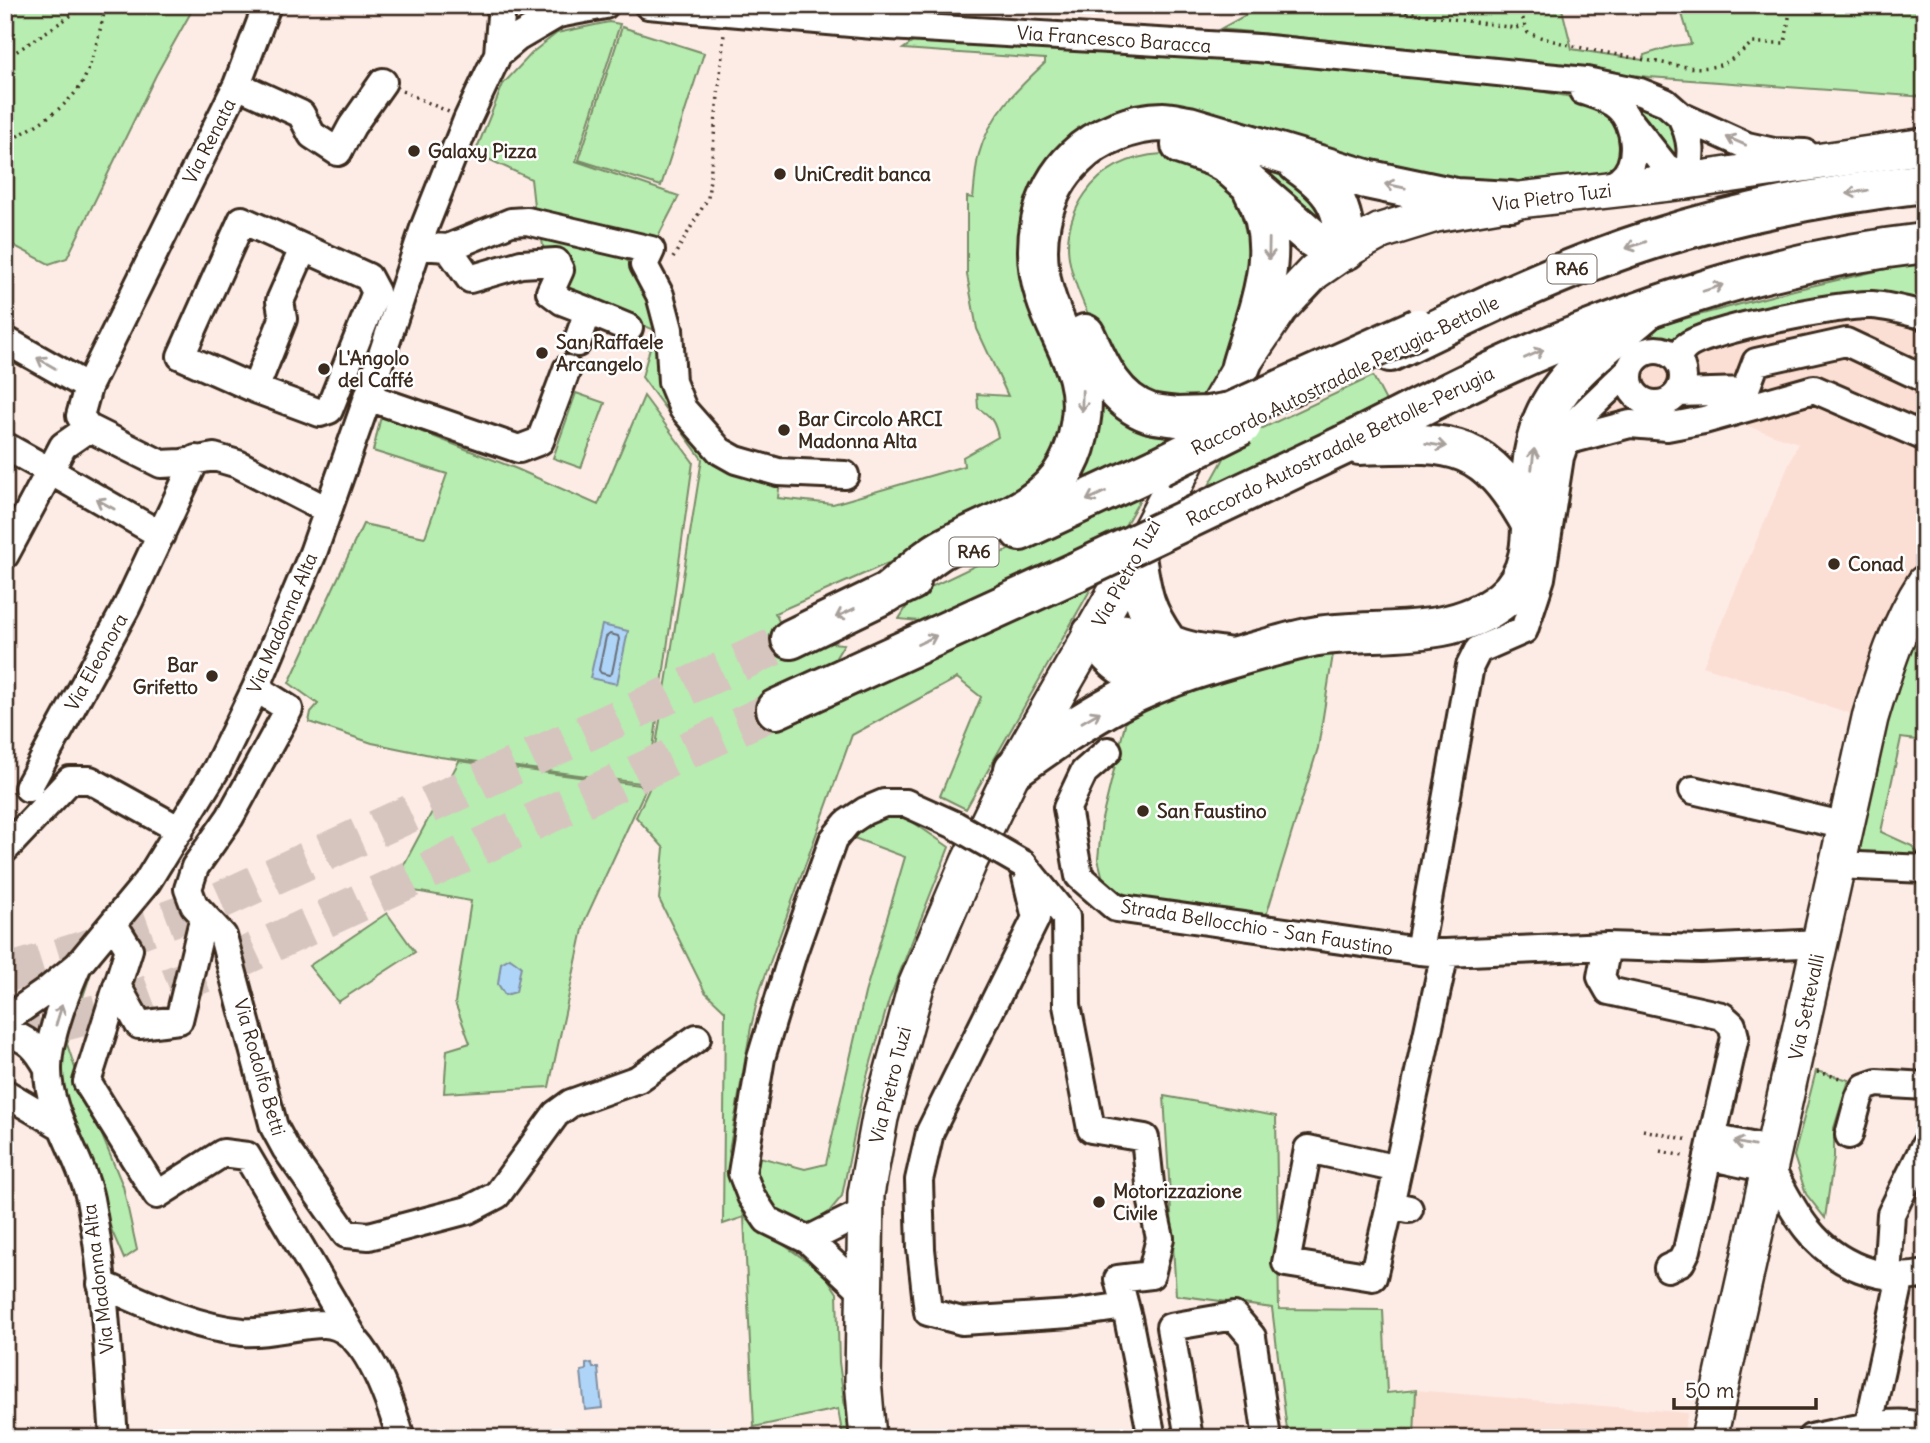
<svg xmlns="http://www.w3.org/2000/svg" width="1930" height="1443" viewBox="0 0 1930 1443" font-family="Delius,sans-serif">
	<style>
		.built { fill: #fcdfd4 }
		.green { fill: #b7edb0; stroke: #798c67; stroke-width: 2 }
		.water { fill: #aed4f8; stroke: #8090a1; stroke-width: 2 }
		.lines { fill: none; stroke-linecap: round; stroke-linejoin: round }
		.shore { stroke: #696e75; stroke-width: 2 }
		.highway-tunnel { stroke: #d6c5be; stroke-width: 38; stroke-dasharray: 38 19; stroke-linecap: butt }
		.minor-casing { stroke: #3b2a1e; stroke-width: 32 }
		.major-casing { stroke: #3b2a1e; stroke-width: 40 }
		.highway-casing { stroke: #3b2a1e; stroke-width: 44 }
		.path { stroke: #3b2a1e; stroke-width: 3.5; stroke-dasharray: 2 5; stroke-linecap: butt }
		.minor { stroke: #fff; stroke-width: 26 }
		.major { stroke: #fff; stroke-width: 35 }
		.highway { stroke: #fff; stroke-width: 38 }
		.minor-bridge-casing { stroke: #3b2a1e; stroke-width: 32; stroke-linecap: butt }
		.highway-bridge-casing { stroke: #3b2a1e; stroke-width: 44; stroke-linecap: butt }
		.minor-bridge { stroke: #fff; stroke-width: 26 }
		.highway-bridge { stroke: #fff; stroke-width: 38 }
		.oneway { stroke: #a79f9a }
		.poi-dot { fill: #3b2a1e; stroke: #fff; stroke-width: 2.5 }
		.labels { text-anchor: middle; stroke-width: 5; stroke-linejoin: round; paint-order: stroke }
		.shield { fill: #fff; stroke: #766a62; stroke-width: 2 }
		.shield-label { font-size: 18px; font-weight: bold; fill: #3b2a1e }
		.street-label { font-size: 19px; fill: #3b2a1e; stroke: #fff }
		.poi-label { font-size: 19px; font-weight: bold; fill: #3b2a1e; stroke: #fff; text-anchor: start }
	</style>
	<rect width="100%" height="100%" fill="#fdece6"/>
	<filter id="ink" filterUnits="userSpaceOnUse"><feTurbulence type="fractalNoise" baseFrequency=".0143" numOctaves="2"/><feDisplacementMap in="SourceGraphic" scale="14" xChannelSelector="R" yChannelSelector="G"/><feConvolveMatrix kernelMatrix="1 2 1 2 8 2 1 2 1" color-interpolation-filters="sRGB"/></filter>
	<g filter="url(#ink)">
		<!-- built -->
		<path class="built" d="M1925 260V554L1897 596 1852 714 1703 666 1798 443 1705 412 1542 454 1592 367 1679 319Z
			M1416 1390 1688 1413 1682 1438H1415Z"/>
		<!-- green -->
		<path class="green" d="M9 5H195L156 75 67 258 49 264 5 241V8Z
			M1264 5H1561L1572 49 1643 60 1644 55 1673 46 1691 44 1680 7 1690 5H1925V97L1649 77 1398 47 1220 29Z
			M609 22 620 24 576 161 679 196 651 250 527 221 534 206 531 179 475 153 503 84 534 51 557 33Z
			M622 27 704 53 661 186 579 160Z
			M916 40 1278 60 1516 87 1594 101 1623 127 1620 164 1602 178 1499 192 1178 114 1037 186 1071 396 1044 483 902 557 775 613 796 656 818 642 844 644 832 664 759 699 769 724 1093 585 966 809 940 796 981 697 957 678 852 735 759 993 751 1027 729 1151 744 1217 824 1273 837 1293 839 1362 849 1438H843L838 1409 754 1427 744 1217 723 1224 725 1011 705 992 659 899 664 848 636 817 649 789 702 459 642 377 655 330 560 292 544 252 541 234 621 257 637 267 653 293 669 397 780 480 778 498 833 504 964 466 963 457 998 437C995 422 991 416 978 408L977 394 1008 396 977 329 967 275V197L973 198C975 183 975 168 979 154 989 116 1017 89 1045 63V59L903 49Z
			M1618 90 1669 112 1684 146 1676 162Z
			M1172 130C1219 139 1330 168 1335 226L1331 232 1325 233 1317 229C1287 203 1244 158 1208 144 1134 116 1051 164 1049 246 1048 279 1065 308 1078 336 1085 353 1092 374 1104 388 1118 404 1134 419 1155 425 1165 428 1177 425 1185 431L1183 437 1071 492 1067 491V487C1084 457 1095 427 1091 391 1087 354 1060 322 1049 288 1032 231 1058 169 1110 143 1129 134 1152 131 1172 130Z
			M1162 154 1190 157 1251 204 1252 292 1206 401 1146 396C1132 381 1116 365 1104 348 1097 339 1093 325 1088 314 1069 272 1056 236 1085 194 1103 168 1131 156 1162 154Z
			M1925 260V306L1691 331 1669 343 1640 342 1597 392 1567 415 1555 412 1649 328 1798 289Z
			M1373 376 1386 401 1206 491 1233 442Z
			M576 393 605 403 581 468 553 458Z
			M644 396 693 462 648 784 440 757 372 743 309 722 311 712 318 704 289 683 363 524 425 537 447 474 373 451 381 416 517 469 598 505Z
			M1150 482 1123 529 929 622 899 619 914 595Z
			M1925 621V741L1901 738 1881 832 1912 846 1917 852 1915 858H1863L1858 839 1902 662Z
			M1334 648 1318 748 1266 916 1142 903 1104 883 1098 859 1102 819 1127 716 1243 671Z
			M459 761 647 786 585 920 549 1087 444 1093 447 1050 470 1043 455 1003 471 901 392 887Z
			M887 813 907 818 949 847 889 1000 863 1090 842 1196 829 1212 813 1223 795 1221 775 1210 759 1184 756 1156 805 1169 826 1164 865 993 905 857 846 835Z
			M387 913 415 952 338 1002 309 966Z
			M92 970 67 1044 79 1080 123 1186 137 1250 124 1259 111 1229 94 1166 59 1080 66 1014Z
			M1816 1071 1849 1080 1834 1128V1157L1825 1218 1806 1194 1794 1156Z
			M1164 1096 1276 1116 1279 1309 1383 1310 1387 1393 1416 1390 1414 1438H1288L1272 1308 1176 1295Z"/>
		<!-- water -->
		<path class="water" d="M602 625 628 631 617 684 590 678Z
			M510 958 521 966 516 992 505 995 498 984 501 963Z
			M592 1363 593 1368H598L602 1408 585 1410 581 1371 586 1370V1364Z"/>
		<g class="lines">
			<!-- shore -->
			<path class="shore" d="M610 634 618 636 619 639 612 673 609 675 601 673 599 670 606 637Z"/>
			<!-- highway-tunnel -->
			<path class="highway-tunnel" d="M5 974 102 944 221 900 791 639
				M5 1037 98 1013 219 968 776 709"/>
			<!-- minor casing -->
			<g class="minor-casing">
				<path id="minor" d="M648 5 873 25 1258 48 1586 81 1640 92 1665 102 1681 116 1747 146 1774 152 1805 153
					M558 14 605 5
					M498 54 517 38 558 14 567 5
					M237 85 266 8
					M1583 91C1595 95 1608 98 1618 107 1637 124 1641 165 1619 181 1614 185 1605 187 1599 190
					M1631 123 1665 166 1687 181C1692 153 1693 142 1681 116
					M242 220 368 277 376 292 329 410 320 413 255 389 181 356Z
					M419 246 448 248 511 222 527 221 651 250 644 265 660 295 669 329 672 382 683 409 720 451 736 460 778 472 845 475
					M448 248 470 279 521 264 556 262 560 270 550 292 562 301 588 311 577 343
					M588 311 629 328
					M5 340 88 387
					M1629 377a27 27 0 1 1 54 0a27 27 0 1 1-54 0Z
					M1676 358C1680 354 1683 349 1687 346 1707 330 1844 303 1872 305 1890 306 1907 311 1925 316
					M255 389 283 319 280 301 303 249
					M1678 393 1745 391 1756 362 1846 342 1925 379
					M368 397 519 449 540 441 567 369
					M89 428 80 416 88 387 237 85 301 114 312 135 338 152 352 126 383 82
					M1566 441 1630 424 1667 427 1704 420 1814 389 1925 437
					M5 446 50 471 63 446 89 428 161 464 182 463 214 457 238 464 327 510
					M5 555 50 471 161 535
					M256 688 289 709 230 817 195 867 188 889 194 905 223 936 274 1127 286 1149 346 1234 369 1236 468 1210 497 1195 556 1114 571 1103 638 1079 697 1038
					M1108 751 1084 772 1067 808 1079 876 1116 908 1419 951 1445 953 1607 946 1701 949 1820 943
					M28 788 127 606 196 459
					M1693 790 1846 826
					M5 849 70 780H90L180 830
					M1837 865 1925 869
					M113 923 129 949 87 1082 157 1195 223 1153 247 1156 353 1336
					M1607 946 1601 977 1609 991 1722 1016 1732 1025 1735 1037 1687 1250 1681 1262 1668 1268
					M1419 951 1470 666 1478 650 1524 630 1541 578 1560 457 1568 434 1576 421 1630 369
					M77 967C65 995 48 1037 48 1068 47 1113 81 1156 90 1199 105 1277 108 1359 114 1438
					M117 986 139 1025 179 1020 204 916
					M5 1020 44 993 78 965 147 882 217 768 256 688 313 553 368 397 424 228 467 120 498 54 501 16
					M5 1032C29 1039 36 1047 48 1068
					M5 1093 61 1126
					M1849 1135 1859 1098 1865 1087 1877 1083 1925 1086
					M1712 1138 1775 1151
					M1708 1156 1771 1170C1783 1189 1793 1212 1808 1230 1835 1264 1882 1284 1925 1274
					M1390 1205 1373 1277 1286 1263 1308 1149 1398 1169
					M1409 1209 1390 1205 1445 953
					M808 1240 866 1211
					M1887 1276 1891 1214 1925 1145
					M101 1284C147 1304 192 1327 243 1332 270 1334 297 1324 324 1324 366 1324 391 1405 401 1438
					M866 1294 808 1240 767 1220 751 1196 742 1173 761 1058 793 953 833 840 847 823 865 811 884 803H906L955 825
					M1125 1306 1070 1314 962 1321 928 1312 921 1249 919 1180 930 1132 1036 918 1023 864 1066 917 1067 1005 1091 1129 1145 1138 1152 1202 1160 1238 1151 1275 1118 1279 1128 1318 1152 1438
					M1189 1438 1170 1327 1234 1316 1252 1337 1267 1438
					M1811 1438C1838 1433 1902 1415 1925 1428
					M1866 1438 1901 1276"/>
			</g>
			<!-- major casing -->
			<g class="major-casing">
				<path id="major" d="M868 1438 863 1380 866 1194 880 1118 916 986 969 862 1014 769 1136 557 1191 453 1241 366 1280 308 1314 272 1346 250 1381 231 1436 214 1511 201 1687 181 1925 146
					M1709 1438 1870 718C1884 671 1898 624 1925 583"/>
			</g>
			<!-- highway casing -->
			<g class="highway-casing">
				<path id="highway" d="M1181 145 1213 156 1226 163 1311 237 1324 245 1346 250C1344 206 1334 189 1298 164
					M1085 334C1099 365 1114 401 1150 413 1159 415 1169 416 1177 417
					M1390 352C1476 310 1562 268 1654 239 1742 211 1833 194 1925 183
					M1241 366C1258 307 1286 248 1253 190
					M1344 445C1423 406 1502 363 1585 332 1694 289 1808 256 1925 243
					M1359 445C1452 442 1483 437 1532 526
					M1020 531 1158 467
					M1136 557C1142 594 1144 610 1166 641
					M887 593C906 578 925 558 946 547 988 524 1043 510 1067 466 1074 453 1078 439 1080 425 1090 371 1059 342 1045 295 1030 247 1039 192 1076 157 1097 136 1133 122 1163 122 1171 122 1181 125 1189 126L1366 179 1456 198 1511 201
					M1092 634C1131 631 1146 637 1182 649 1197 654 1215 655 1230 658
					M1092 634C1120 669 1127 674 1171 678
					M791 639 911 581
					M776 709 1076 572
					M1014 769C1049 744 1083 720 1121 700 1164 677 1214 663 1261 650 1280 645 1299 639 1318 636 1379 627 1450 641 1502 600 1537 572 1531 527 1531 487 1531 466 1534 445 1541 425 1559 374 1610 343 1648 309"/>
			</g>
			<!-- path -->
			<path class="path" d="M1357 5 1515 28 1524 26
				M1518 5 1528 33C1568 47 1609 53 1651 61 1672 64 1694 71 1716 66 1730 63 1741 52 1752 43H1785L1791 5
				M5 59 87 5
				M402 91 449 112
				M5 143C32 128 60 113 79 88 91 72 101 26 106 5
				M673 258 708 198 724 34
				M1817 1072 1844 1079
				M1643 1130 1689 1140
				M1660 1151 1683 1156"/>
			<!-- minor -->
			<use href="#minor" class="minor"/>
			<!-- major -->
			<use href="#major" class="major"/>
			<!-- highway -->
			<use href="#highway" class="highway"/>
			<!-- minor-bridge casing -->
			<g class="minor-bridge-casing">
				<path id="minor-bridge" d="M955 825 1023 864"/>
			</g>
			<!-- highway-bridge casing -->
			<g class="highway-bridge-casing">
				<path id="highway-bridge" d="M1177 417 1208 416 1231 412 1418 328
					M1158 467 1242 425
					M1076 572 1344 445"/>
			</g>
			<!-- minor-bridge -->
			<use href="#minor-bridge" class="minor-bridge"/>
			<!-- highway-bridge -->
			<use href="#highway-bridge" class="highway-bridge"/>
		</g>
		<!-- one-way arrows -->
		<defs><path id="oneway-shaft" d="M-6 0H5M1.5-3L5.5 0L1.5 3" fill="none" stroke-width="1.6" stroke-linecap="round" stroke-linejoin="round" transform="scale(1.75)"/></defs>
		<g class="oneway">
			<use href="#oneway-shaft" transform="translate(1736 141) rotate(-157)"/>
			<use href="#oneway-shaft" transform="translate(1395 186) rotate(-168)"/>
			<use href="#oneway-shaft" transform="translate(1857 192) rotate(171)"/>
			<use href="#oneway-shaft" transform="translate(1636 245) rotate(161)"/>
			<use href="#oneway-shaft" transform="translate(1269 249) rotate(91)"/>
			<use href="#oneway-shaft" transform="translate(1713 288) rotate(-18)"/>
			<use href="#oneway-shaft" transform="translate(1534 354) rotate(-24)"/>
			<use href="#oneway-shaft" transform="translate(46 363) rotate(-150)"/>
			<use href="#oneway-shaft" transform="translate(1082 401) rotate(91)"/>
			<use href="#oneway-shaft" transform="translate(1436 445) rotate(9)"/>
			<use href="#oneway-shaft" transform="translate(1533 459) rotate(-83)"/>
			<use href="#oneway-shaft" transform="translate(1096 496) rotate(155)"/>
			<use href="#oneway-shaft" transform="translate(105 504) rotate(-151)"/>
			<use href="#oneway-shaft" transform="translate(845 613) rotate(154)"/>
			<use href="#oneway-shaft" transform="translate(927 640) rotate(-25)"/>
			<use href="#oneway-shaft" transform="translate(1091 717) rotate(-30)"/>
			<use href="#oneway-shaft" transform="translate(59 1015) rotate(-73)"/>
			<use href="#oneway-shaft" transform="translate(1744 1144) rotate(-168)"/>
		</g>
	</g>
	<!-- markers -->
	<g class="poi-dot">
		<circle cx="414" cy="151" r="7"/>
		<circle cx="780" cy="174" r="7"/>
		<circle cx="542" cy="353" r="7"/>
		<circle cx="324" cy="369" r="7"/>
		<circle cx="784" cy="430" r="7"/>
		<circle cx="1834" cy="564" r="7"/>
		<circle cx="212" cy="676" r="7"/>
		<circle cx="1143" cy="811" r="7"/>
		<circle cx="1099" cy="1202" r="7"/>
	</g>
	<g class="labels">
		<!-- shield labels -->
		<g class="shield">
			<rect x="1547.5" y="254.5" width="49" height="29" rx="5"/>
			<rect x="949.5" y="537.5" width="49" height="29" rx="5"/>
		</g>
		<g class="shield-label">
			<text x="1572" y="275">RA6</text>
			<text x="974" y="558">RA6</text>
		</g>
		<!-- street labels -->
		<g class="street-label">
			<text transform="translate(1114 39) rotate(4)" y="7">Via Francesco Baracca</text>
			<text transform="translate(209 141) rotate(-63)" y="7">Via Renata</text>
			<text transform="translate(1552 197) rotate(-7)" y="7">Via Pietro Tuzi</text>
			<text transform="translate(1345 375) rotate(-26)" y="7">Raccordo Autostradale Perugia-Bettolle</text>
			<text transform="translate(1340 446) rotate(-26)" y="7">Raccordo Autostradale Bettolle-Perugia</text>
			<text transform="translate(1126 573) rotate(-61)" y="7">Via Pietro Tuzi</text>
			<text transform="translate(282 623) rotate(-67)" y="7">Via Madonna Alta</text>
			<text transform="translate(96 662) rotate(-61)" y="7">Via Eleonora</text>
			<text transform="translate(1257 927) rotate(9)" y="7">Strada Bellocchio - San Faustino</text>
			<text transform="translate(1806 1007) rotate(-78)" y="7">Via Settevalli</text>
			<text transform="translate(260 1067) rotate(74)" y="7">Via Rodolfo Betti</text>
			<text transform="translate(890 1085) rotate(-76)" y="7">Via Pietro Tuzi</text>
			<text transform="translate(98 1279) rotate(-97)" y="7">Via Madonna Alta</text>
		</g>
		<!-- poi labels -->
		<g class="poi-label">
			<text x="428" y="158">Galaxy Pizza</text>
			<text x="794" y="181">UniCredit banca</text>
			<text x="556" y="349">San Raffaele<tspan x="556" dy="22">Arcangelo</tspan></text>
			<text x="338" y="365">L'Angolo<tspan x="338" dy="22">del Caffé</tspan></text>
			<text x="798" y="426">Bar Circolo ARCI<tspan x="798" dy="22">Madonna Alta</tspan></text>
			<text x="1848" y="571">Conad</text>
			<text x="198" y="672" text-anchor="end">Bar<tspan x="198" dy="22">Grifetto</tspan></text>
			<text x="1157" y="818">San Faustino</text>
			<text x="1113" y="1198">Motorizzazione<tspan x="1113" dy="22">Civile</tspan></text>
		</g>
	</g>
	<!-- margin -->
	<rect width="1930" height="1443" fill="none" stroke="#fff" stroke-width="28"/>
	<rect x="14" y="14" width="1902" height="1415" fill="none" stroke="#3b2a1e" stroke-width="2.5" filter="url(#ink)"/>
	<!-- scale -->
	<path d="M1674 1398v10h142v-10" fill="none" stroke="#3b2a1e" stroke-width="3.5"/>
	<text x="1685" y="1398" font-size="21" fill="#3b2a1e" stroke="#ffffff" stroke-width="5" paint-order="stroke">50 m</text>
</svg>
